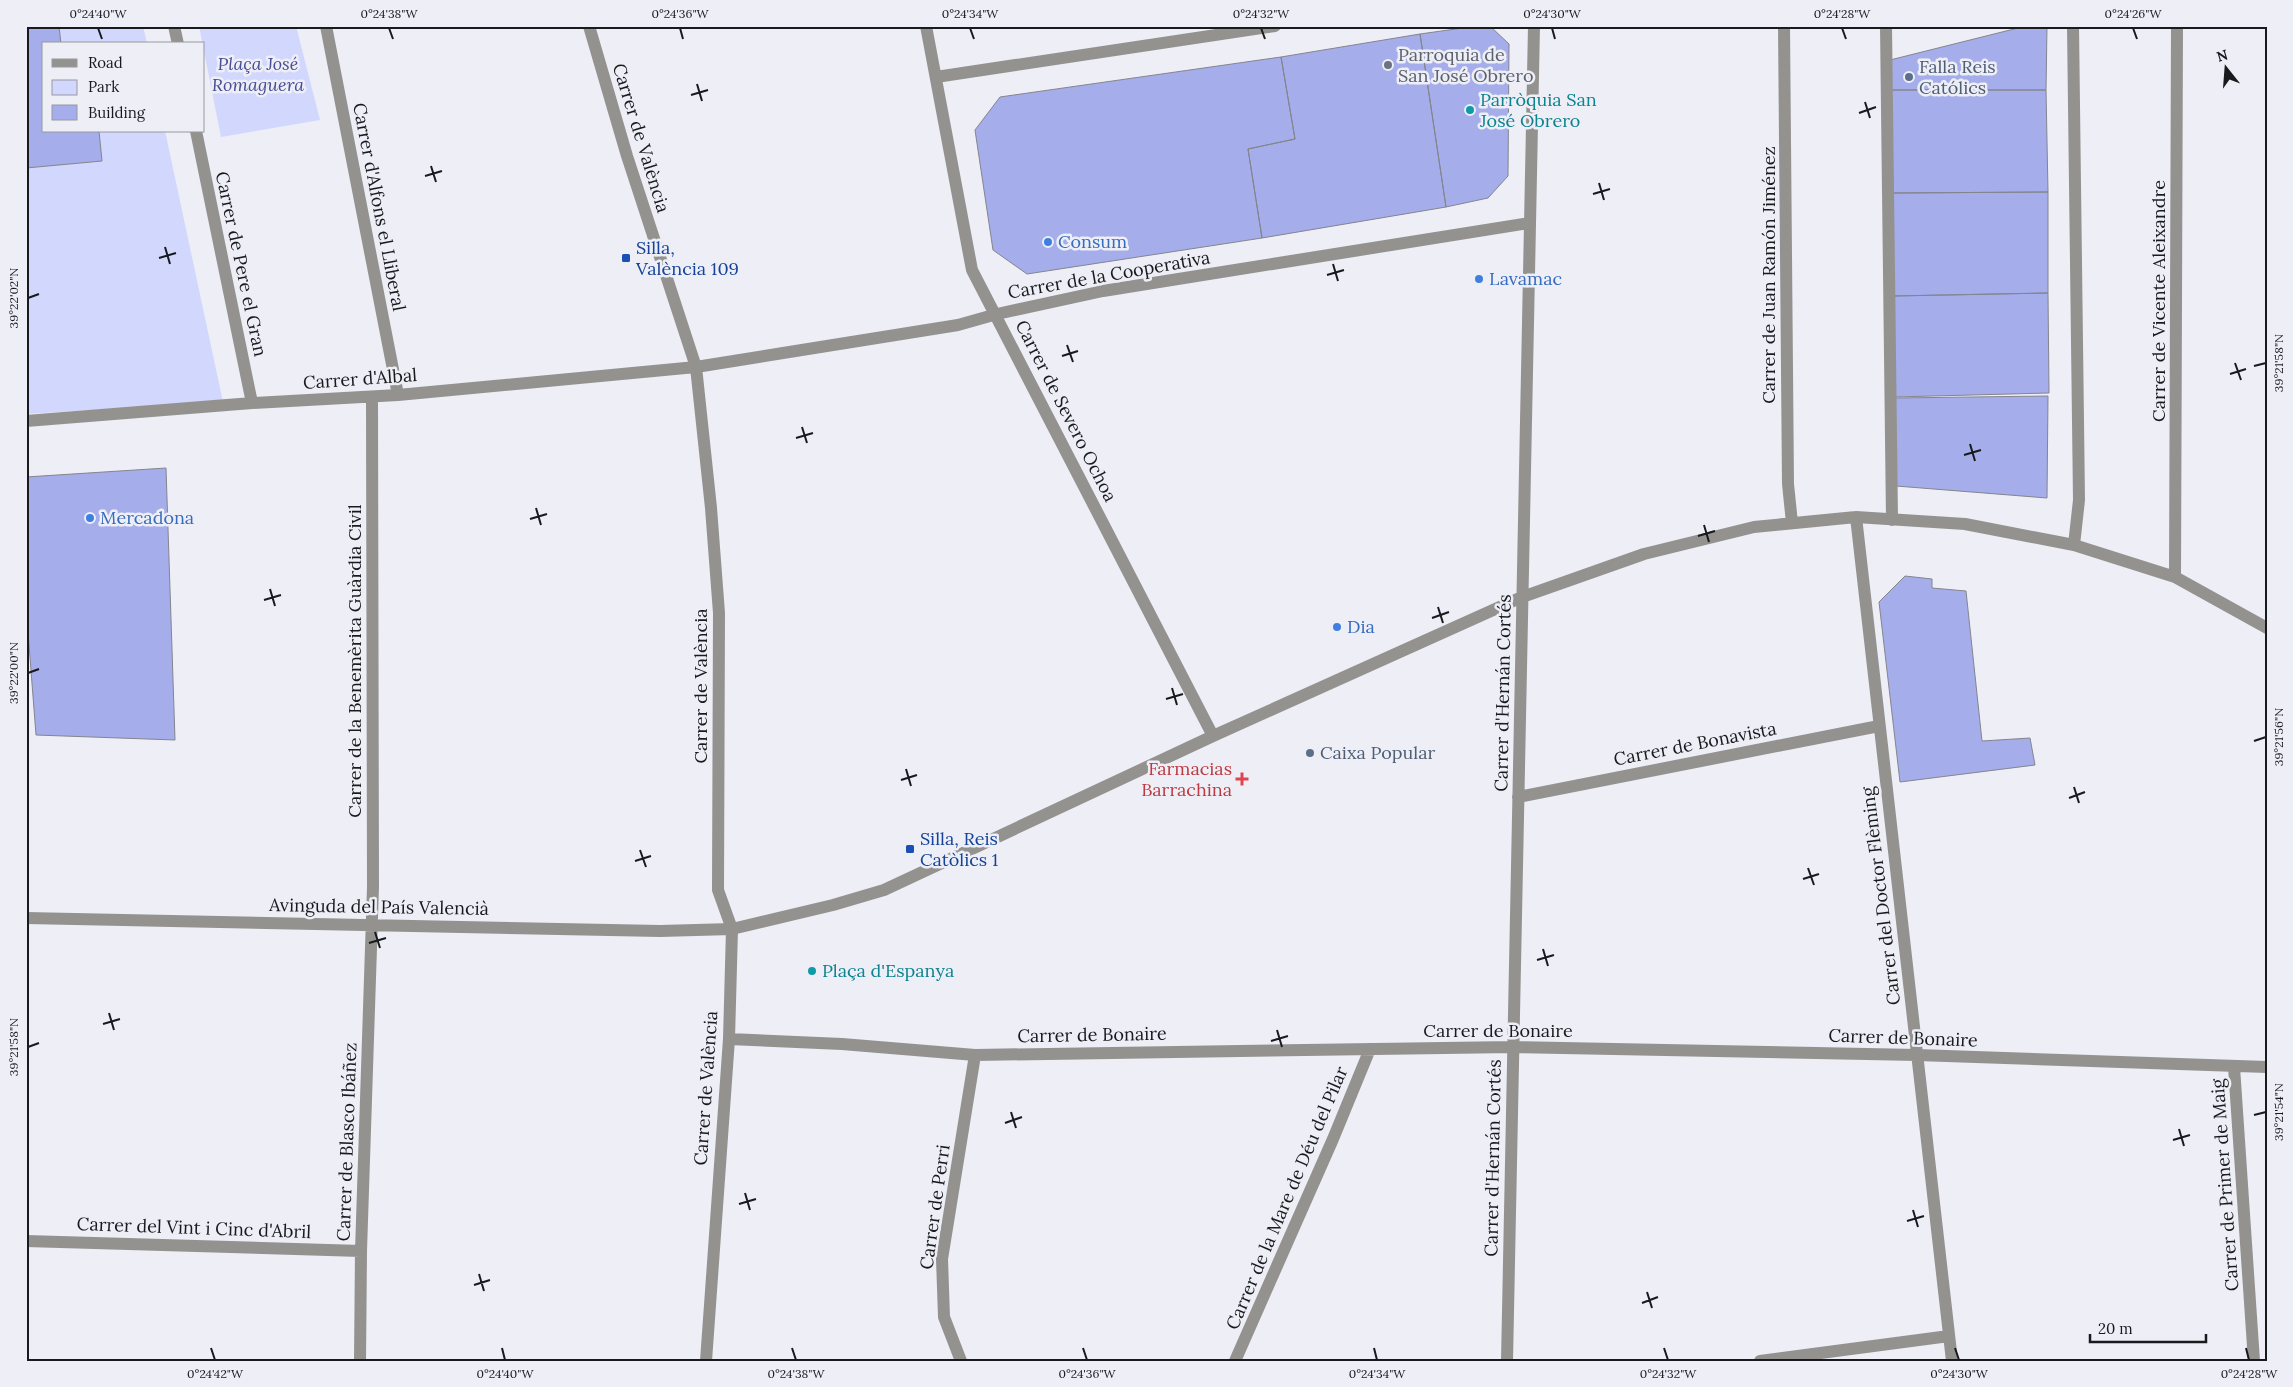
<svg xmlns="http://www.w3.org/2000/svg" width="2293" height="1387" viewBox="0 0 2293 1387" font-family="Lora,serif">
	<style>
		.green { fill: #d1d7fd }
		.building { fill: #a5adea; stroke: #84858d }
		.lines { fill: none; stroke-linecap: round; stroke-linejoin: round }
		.minor { stroke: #94928f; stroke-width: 12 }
		.ticks { fill: none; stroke: #191a1d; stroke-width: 2 }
		.worship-dot { fill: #6b7280; stroke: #edeef6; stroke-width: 2 }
		.service-dot { fill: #5c6f8a; stroke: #edeef6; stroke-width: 2 }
		.culture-dot { fill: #0f9aa8; stroke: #edeef6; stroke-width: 2 }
		.shop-dot { fill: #3f7fe0; stroke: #edeef6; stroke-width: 2 }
		.transit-dot { fill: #1a4fb4; stroke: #edeef6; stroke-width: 2 }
		.health-dot { fill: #e0444e; stroke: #edeef6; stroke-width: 2 }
		.labels { text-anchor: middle; stroke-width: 5; stroke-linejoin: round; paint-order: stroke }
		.worship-label { font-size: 18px; fill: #5b616d; stroke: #edeef6; text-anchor: start }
		.park-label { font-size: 18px; font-style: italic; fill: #494d96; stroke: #edeef6 }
		.service-label { font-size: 18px; fill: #4e5e75; stroke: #edeef6; text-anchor: start }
		.culture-label { font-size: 18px; fill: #0d838f; stroke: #edeef6; text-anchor: start }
		.street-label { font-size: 18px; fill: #191a1d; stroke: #edeef6 }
		.shop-label { font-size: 18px; fill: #366cbe; stroke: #edeef6; text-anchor: start }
		.transit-label { font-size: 18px; fill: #164399; stroke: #edeef6; text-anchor: start }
		.health-label { font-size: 18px; fill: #be3a42; stroke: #edeef6; text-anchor: end }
		.neatline { fill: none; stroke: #191a1d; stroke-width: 2 }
		.ticks-label { font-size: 12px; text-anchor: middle; fill: #191a1d }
	</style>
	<rect width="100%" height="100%" fill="#edeef6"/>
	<!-- green -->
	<path class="green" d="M26 26H143L147 44H44V131H165L223 402 26 414Z
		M199 26H296L320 120 221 137Z"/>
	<!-- building -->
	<path class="building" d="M26 26H59L61 44H44V131H99L102 161 26 168Z
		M1477 26H1490L1509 44 1508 176 1488 198 1446 207 1420 34Z
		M2026 26H2047L2046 90H1891L1890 60Z
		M1420 34 1446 207 1262 238 1248 149 1295 139 1281 57Z
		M1281 57 1295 139 1248 149 1262 238 1027 274 993 250 975 130 1000 97Z
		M1891 90H2046L2048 192 1893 193Z
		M2048 192V293L1893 296V193Z
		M2048 293 2049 393 1894 397 1893 296Z
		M2048 396 2047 498 1896 486 1895 398Z
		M166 468 175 740 36 735 28 632H26V477Z
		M1905 576 1932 579V588L1966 591 1982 741 2030 738 2035 765 1900 782 1879 602Z"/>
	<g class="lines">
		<!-- minor -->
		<path class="minor" d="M174 26 178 44
			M326 26 398 395
			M589 26 627 156 696 367 711 508 719 613 718 890 732 929 729 1039 706 1361
			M926 26 972 270 1213 736
			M1784 26 1788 484 1792 523
			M1886 26 1892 520
			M2073 26 2079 500 2074 545
			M936 77 1275 26
			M196 131 252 403
			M26 421 252 403 398 395 696 367 958 325 997 314 1103 291 1529 223
			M1856 517 1952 1361
			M2175 577 2177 26
			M1518 797 1879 726
			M26 918 660 931 732 929 833 905 884 890 1213 736 1522 597 1644 554 1754 527 1856 517 1965 524 2074 545 2175 577 2267 628
			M729 1039 842 1044 975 1055 1513 1047 1917 1055 2267 1067
			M2234 1067 2254 1361
			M26 1241 361 1251
			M360 1361 361 1251 373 887 372 397
			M961 1361 944 1317 942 1259 975 1055
			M1235 1361 1333 1139 1370 1049
			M1507 1361 1534 26
			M1760 1361 1949 1336"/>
	</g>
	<!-- ticks -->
	<path class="ticks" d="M98 28 102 39M389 28 393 39M680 28 683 39M970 28 974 39M1261 28 1265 39M1552 28 1555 39M1842 28 1846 39M2133 28 2137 39M697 84 702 101M691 95 708 90M1865 102 1870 118M1859 113 1876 107M431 166 436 182M425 176 442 171M1599 183 1604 200M1593 194 1610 189M165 247 170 264M159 258 176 253M1333 264 1338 281M1327 275 1344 270M28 298 39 294M1067 345 1073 362M1062 356 1078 351M2235 363 2241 380M2254 366 2266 363M2230 374 2246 369M802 427 807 443M796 438 813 433M1970 444 1975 461M1964 455 1981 450M536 508 541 525M530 519 547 514M1704 525 1709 542M1698 536 1715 531M270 589 275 606M264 600 281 595M1438 607 1443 623M1432 618 1449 612M28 673 39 669M1172 688 1177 705M1166 699 1183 694M2254 741 2266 737M906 769 911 786M901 780 917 775M2074 787 2079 803M2069 798 2085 792M640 850 646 867M635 861 651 856M1808 868 1814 885M1803 879 1819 874M375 932 380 948M369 943 386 938M1543 949 1548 966M1537 960 1554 955M109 1013 114 1030M103 1024 120 1019M1277 1030 1282 1047M1271 1041 1288 1036M28 1047 39 1043M1011 1112 1016 1128M2254 1115 2266 1112M1005 1123 1022 1117M2179 1129 2184 1146M2173 1140 2190 1135M745 1193 750 1210M739 1204 756 1199M1913 1210 1918 1227M1907 1221 1924 1216M479 1274 484 1291M474 1285 490 1280M1647 1292 1652 1308M1642 1303 1658 1297M211 1348 215 1360M502 1348 505 1360M792 1348 796 1360M1083 1348 1087 1360M1374 1348 1377 1360M1664 1348 1668 1360M1955 1348 1959 1360M2246 1348 2249 1360"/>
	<!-- markers -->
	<circle class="worship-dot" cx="1388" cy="65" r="5"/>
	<g class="service-dot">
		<circle cx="1909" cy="77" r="5"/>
		<circle cx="1310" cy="753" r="5"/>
	</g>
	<g class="culture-dot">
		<circle cx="1470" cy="110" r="5"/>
		<circle cx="812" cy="971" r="5"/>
	</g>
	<g class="shop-dot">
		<circle cx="1048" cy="242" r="5"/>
		<circle cx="1479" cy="279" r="5"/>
		<circle cx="90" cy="518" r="5"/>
		<circle cx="1337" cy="627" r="5"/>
	</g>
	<g class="transit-dot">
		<rect x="621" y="253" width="10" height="10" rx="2.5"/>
		<rect x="905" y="844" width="10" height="10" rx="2.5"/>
	</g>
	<path class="health-dot" d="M1239.5 771.5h5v5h5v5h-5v5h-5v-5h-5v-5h5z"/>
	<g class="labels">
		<!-- worship labels -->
		<g class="worship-label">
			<text x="1398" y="61">Parroquia de<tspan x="1398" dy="21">San José Obrero</tspan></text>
		</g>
		<!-- park labels -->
		<g class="park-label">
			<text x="258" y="70">Plaça José<tspan x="258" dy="21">Romaguera</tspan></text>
		</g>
		<!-- service labels -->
		<g class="service-label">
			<text x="1919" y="73">Falla Reis<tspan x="1919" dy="21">Católics</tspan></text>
			<text x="1320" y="759">Caixa Popular</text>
		</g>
		<!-- culture labels -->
		<g class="culture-label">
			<text x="1480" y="106">Parròquia San<tspan x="1480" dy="21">José Obrero</tspan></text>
			<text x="822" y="977">Plaça d'Espanya</text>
		</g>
		<!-- street labels -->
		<g class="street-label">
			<text transform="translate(641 138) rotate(73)" y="6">Carrer de València</text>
			<text transform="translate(379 207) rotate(79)" y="6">Carrer d'Alfons el Lliberal</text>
			<text transform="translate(241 264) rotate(78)" y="6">Carrer de Pere el Gran</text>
			<text transform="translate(1109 275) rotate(-10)" y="6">Carrer de la Cooperativa</text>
			<text transform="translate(1769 275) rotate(-90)" y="6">Carrer de Juan Ramón Jiménez</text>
			<text transform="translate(2159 301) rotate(-90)" y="6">Carrer de Vicente Aleixandre</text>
			<text transform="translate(360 379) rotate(-4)" y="6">Carrer d'Albal</text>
			<text transform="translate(1066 411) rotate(63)" y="6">Carrer de Severo Ochoa</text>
			<text transform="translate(355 661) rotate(-90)" y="6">Carrer de la Benemèrita Guàrdia Civil</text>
			<text transform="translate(701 686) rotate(-90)" y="6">Carrer de València</text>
			<text transform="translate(1503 693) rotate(-89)" y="6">Carrer d'Hernán Cortés</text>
			<text transform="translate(1695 744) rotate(-11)" y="6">Carrer de Bonavista</text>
			<text transform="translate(1881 896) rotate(-97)" y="6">Carrer del Doctor Flèming</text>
			<text transform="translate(379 907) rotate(1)" y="6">Avinguda del País Valencià</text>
			<text x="1498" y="1037">Carrer de Bonaire</text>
			<text transform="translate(1092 1035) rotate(-1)" y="6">Carrer de Bonaire</text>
			<text transform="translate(1903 1038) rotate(2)" y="6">Carrer de Bonaire</text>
			<text transform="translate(706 1088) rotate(-86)" y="6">Carrer de València</text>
			<text transform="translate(347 1142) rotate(-88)" y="6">Carrer de Blasco Ibáñez</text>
			<text transform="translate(1493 1158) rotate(-89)" y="6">Carrer d'Hernán Cortés</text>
			<text transform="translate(2225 1185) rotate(-94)" y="6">Carrer de Primer de Maig</text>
			<text transform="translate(1287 1198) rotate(-67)" y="6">Carrer de la Mare de Déu del Pilar</text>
			<text transform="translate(935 1207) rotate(-82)" y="6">Carrer de Perri</text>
			<text transform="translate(194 1228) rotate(2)" y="6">Carrer del Vint i Cinc d'Abril</text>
		</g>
		<!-- shop labels -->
		<g class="shop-label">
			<text x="1058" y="248">Consum</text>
			<text x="1489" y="285">Lavamac</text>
			<text x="100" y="524">Mercadona</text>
			<text x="1347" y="633">Dia</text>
		</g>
		<!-- transit labels -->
		<g class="transit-label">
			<text x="636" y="254">Silla,<tspan x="636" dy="21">València 109</tspan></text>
			<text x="920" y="845">Silla, Reis<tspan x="920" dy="21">Catòlics 1</tspan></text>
		</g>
		<!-- health labels -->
		<g class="health-label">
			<text x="1232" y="775">Farmacias<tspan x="1232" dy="21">Barrachina</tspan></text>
		</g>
	</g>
	<!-- border -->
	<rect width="2293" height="1387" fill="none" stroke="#edeef6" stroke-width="55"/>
	<!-- legend -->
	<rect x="42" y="42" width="162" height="90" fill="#edeef6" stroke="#98999f"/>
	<rect x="52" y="59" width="25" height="8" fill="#94928f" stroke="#98999f"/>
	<text x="88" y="68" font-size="15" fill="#191a1d">Road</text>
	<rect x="52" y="80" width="25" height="15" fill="#d1d7fd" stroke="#98999f"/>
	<text x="88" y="92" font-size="15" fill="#191a1d">Park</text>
	<rect x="52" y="105" width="25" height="15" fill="#a5adea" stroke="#98999f"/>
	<text x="88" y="118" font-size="15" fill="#191a1d">Building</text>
	<!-- north arrow -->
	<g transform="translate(2226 68) rotate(343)" stroke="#edeef6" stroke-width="4" paint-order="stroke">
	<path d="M0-4L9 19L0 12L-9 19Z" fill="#191a1d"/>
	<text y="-8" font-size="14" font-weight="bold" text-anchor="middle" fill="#191a1d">N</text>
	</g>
	<!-- scale -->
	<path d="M2090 1334v8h116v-8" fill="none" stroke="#191a1d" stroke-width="2.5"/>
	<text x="2098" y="1334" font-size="15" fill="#191a1d" stroke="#edeef6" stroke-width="4" paint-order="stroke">20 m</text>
	<rect x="28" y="28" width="2238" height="1332" class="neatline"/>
	<g class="ticks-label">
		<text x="98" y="18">0°24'40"W</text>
		<text x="389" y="18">0°24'38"W</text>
		<text x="680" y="18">0°24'36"W</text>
		<text x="970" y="18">0°24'34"W</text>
		<text x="1261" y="18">0°24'32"W</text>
		<text x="1552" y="18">0°24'30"W</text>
		<text x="1842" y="18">0°24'28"W</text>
		<text x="2133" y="18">0°24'26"W</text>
		<text transform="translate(14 298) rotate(-90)" y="4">39°22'02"N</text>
		<text transform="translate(2279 363) rotate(-90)" y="4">39°21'58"N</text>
		<text transform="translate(14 673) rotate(-90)" y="4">39°22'00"N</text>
		<text transform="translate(2279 737) rotate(-90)" y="4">39°21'56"N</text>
		<text transform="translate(14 1047) rotate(-90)" y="4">39°21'58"N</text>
		<text transform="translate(2279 1112) rotate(-90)" y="4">39°21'54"N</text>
		<text x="215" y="1378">0°24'42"W</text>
		<text x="505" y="1378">0°24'40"W</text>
		<text x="796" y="1378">0°24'38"W</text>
		<text x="1087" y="1378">0°24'36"W</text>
		<text x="1377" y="1378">0°24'34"W</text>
		<text x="1668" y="1378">0°24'32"W</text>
		<text x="1959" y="1378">0°24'30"W</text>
		<text x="2249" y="1378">0°24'28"W</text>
	</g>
</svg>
